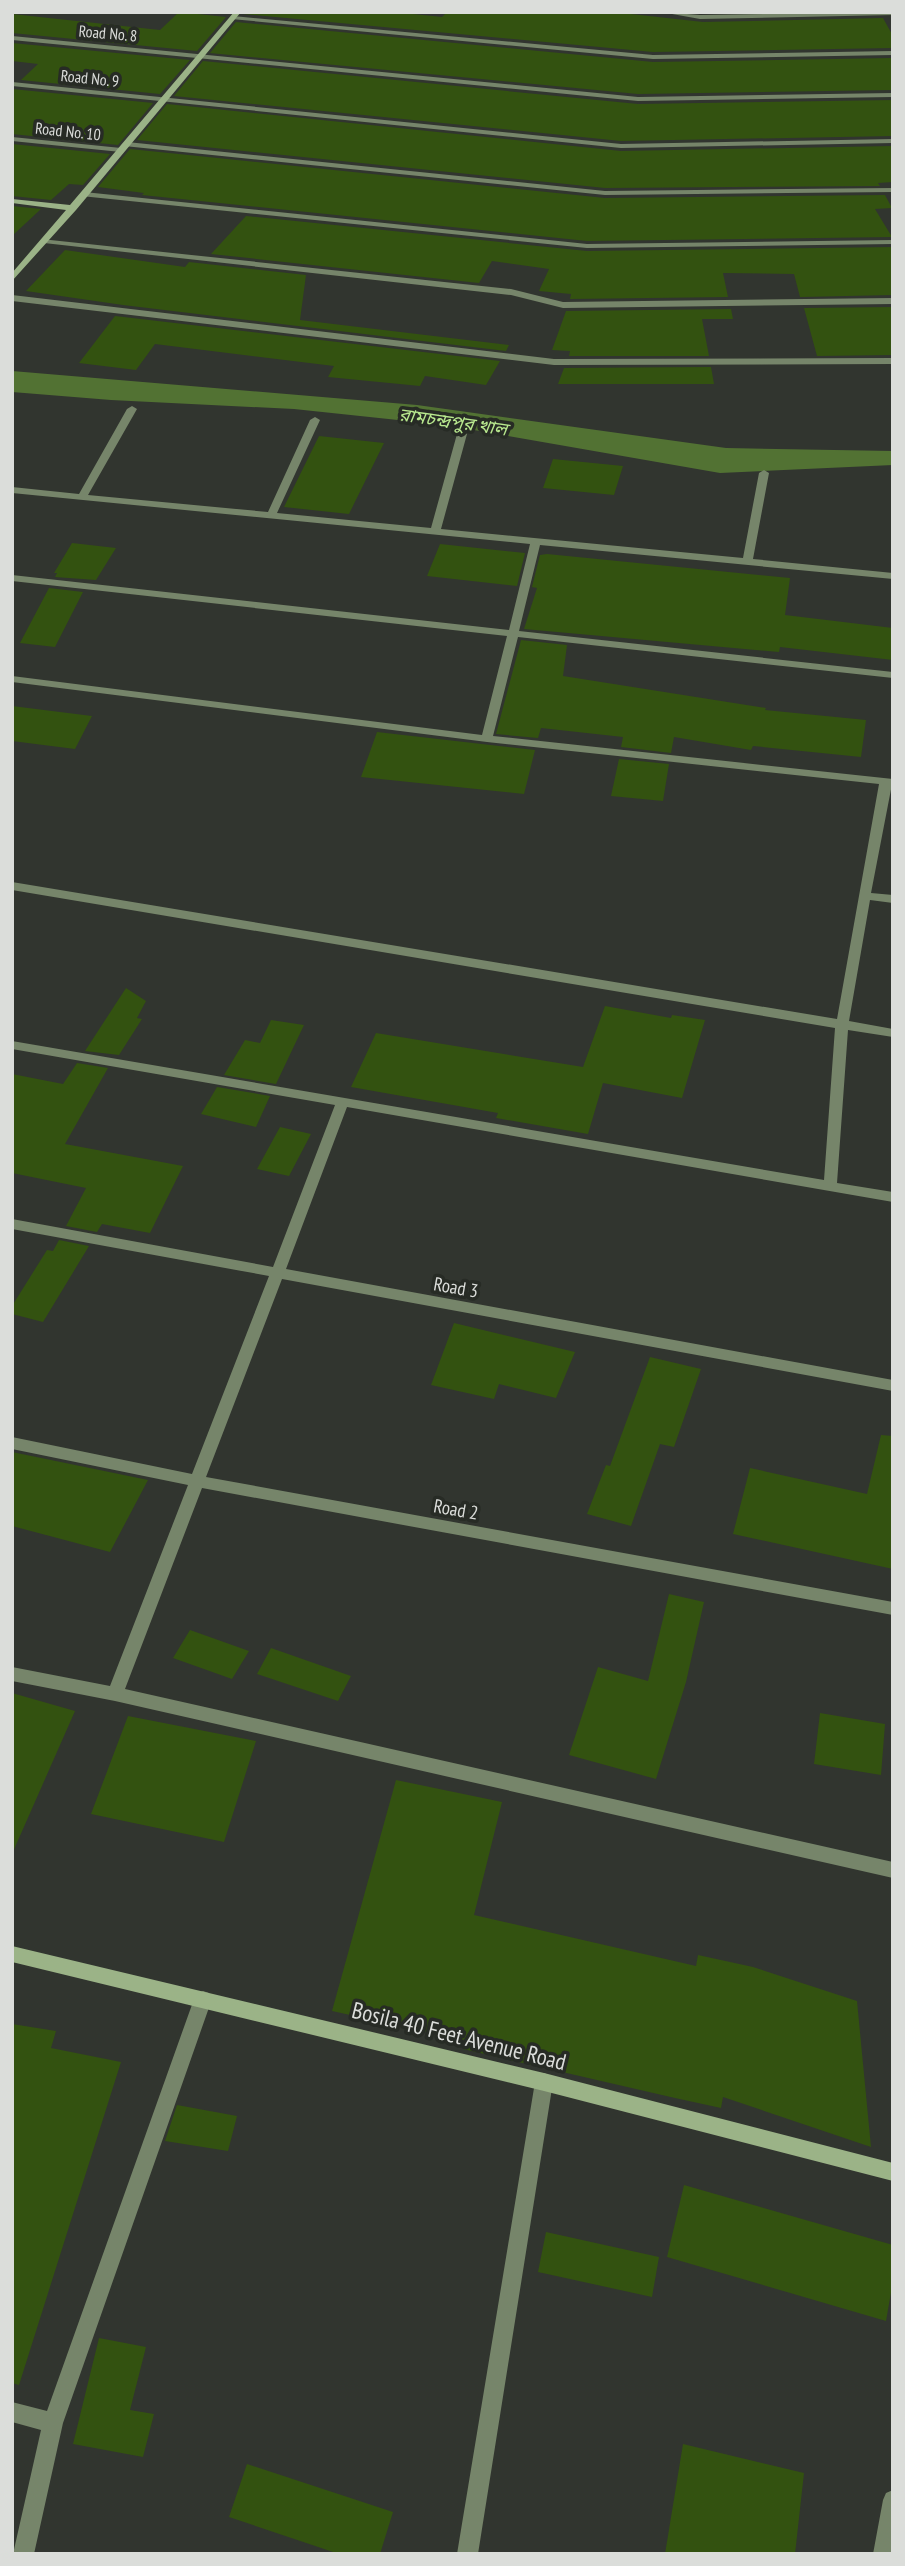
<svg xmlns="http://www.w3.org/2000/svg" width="905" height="2566" viewBox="0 0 905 2566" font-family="'PT Sans Narrow','Noto Sans Bengali',sans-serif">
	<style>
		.water { fill: #527233 }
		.building { fill: #335210 }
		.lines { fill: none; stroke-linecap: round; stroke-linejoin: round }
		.street { fill: #76856a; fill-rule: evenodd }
		.secondary { fill: #9bb387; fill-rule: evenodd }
		.labels { text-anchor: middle; stroke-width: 7; stroke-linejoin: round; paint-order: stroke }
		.far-street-label { font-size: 16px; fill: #dbddda; stroke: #272b25 }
		.far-water-label { font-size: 18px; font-style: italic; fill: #b9e98f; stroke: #272b25 }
		.street-label { font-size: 19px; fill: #dbddda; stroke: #272b25 }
		.near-street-label { font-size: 23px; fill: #dbddda; stroke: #272b25 }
	</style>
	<rect width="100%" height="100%" fill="#31352f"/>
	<!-- water -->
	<path class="water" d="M12 371 417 405 726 448 893 451V465L720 473 445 425 294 409 111 400 12 392Z"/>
	<!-- building -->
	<path class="building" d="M179 12 226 17 197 51 12 33V14L160 30Z
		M243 12H394L442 17 447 12H613L703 22 883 18 893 36V48L653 52 243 14Z
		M236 22 653 62 893 58V90L638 94 210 53Z
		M12 43 190 60 160 94 21 80 38 64 12 61Z
		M203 61 638 104 893 100V136L621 141 174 96Z
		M12 89 153 103 118 145 12 134Z
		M167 104 621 151 893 146V182L878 183 880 186 605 188 137 140Z
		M12 144 110 154 83 185 69 184 51 200 12 196Z
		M130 149 605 198 885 195 892 208 875 209 892 237 587 241 142 195 144 193 98 187Z
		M12 206 41 209 12 236Z
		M246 216 587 251 893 247V295L800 297 794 274 723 273 728 297 570 299 571 294 539 291 549 269 492 261 479 283 211 254Z
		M65 250 185 267 189 262 306 275 300 320 509 345 506 351 123 305 26 291Z
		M893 307V355L817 356 804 308Z
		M731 309 733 319H702L709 356H569L570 351 552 350 566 311Z
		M115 316 500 361 486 385 425 376 420 386 328 377 334 366 155 344 136 370 79 363Z
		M711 367 714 384H558L564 368Z
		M319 436 384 443 349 514 284 507Z
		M553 459 623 466 614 495 543 488Z
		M72 543 116 548 96 580 55 577 57 573H54Z
		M440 544 525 553 517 586 427 576Z
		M547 554 790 578 785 615 893 628V660L780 647 779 652 524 629 537 588 532 587 540 555Z
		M49 588 83 592 55 647 20 643Z
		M521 640 567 645 563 676 766 708 765 710 866 720 861 757 753 746 751 750 674 737 671 753 621 747 623 737 541 728 538 738 496 734Z
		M12 706 92 716 75 749 12 741Z
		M377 732 535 750 524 794 361 777Z
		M619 759 669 764 663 801 611 796Z
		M126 988 146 1001 137 1018 142 1019 119 1055 85 1051Z
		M605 1006 671 1018 672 1015 705 1020 682 1098 603 1083 588 1134 496 1118 498 1113 351 1087 376 1033 583 1067Z
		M271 1020 304 1025 276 1084 224 1075 245 1040 260 1043Z
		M77 1063 108 1068 65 1144 183 1166 150 1233 102 1224 97 1232 66 1226 86 1188 12 1173V1074L63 1084Z
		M217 1087 270 1096 256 1127 201 1114Z
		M280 1127 311 1134 289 1176 257 1169Z
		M59 1240 89 1246 43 1322 12 1314V1306L47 1250 53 1251Z
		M454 1323 575 1352 556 1398 499 1384 494 1399 431 1385Z
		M650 1357 701 1369 674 1447 660 1444 631 1526 587 1514 606 1465 610 1466Z
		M881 1435 893 1436V1569L733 1534 750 1468 867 1494Z
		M12 1452 148 1480 110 1552 12 1526Z
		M669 1594 704 1602 686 1682 656 1779 569 1755 598 1667 648 1681Z
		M190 1630 249 1651 232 1679 173 1658Z
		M271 1648 351 1676 338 1701 257 1674Z
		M12 1693 75 1711 12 1854Z
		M820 1713 885 1724 881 1775 814 1764Z
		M128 1716 256 1741 224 1842 91 1814Z
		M396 1780 502 1802 474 1915 696 1966 698 1955 753 1967 857 2001 871 2147 723 2097 721 2108 675 2098 463 2049 465 2040 332 2011Z
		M12 2024 56 2031 51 2048 121 2062 19 2385 12 2383Z
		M177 2105 237 2116 228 2151 165 2141Z
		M684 2185 893 2245V2281L886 2321 667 2257Z
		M546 2232 659 2257 652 2297 538 2272Z
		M99 2338 146 2347 130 2410 154 2414 143 2457 73 2444Z
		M683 2444 804 2473 795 2554H665Z
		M247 2464 393 2512 380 2554H339L229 2517Z"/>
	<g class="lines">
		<!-- street -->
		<path class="street" d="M661 12 700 15 893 12V15L700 19Z
			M233 16 653 55 893 51V55L653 59 231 19Z
			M12 36 638 97 893 93V97L638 101 12 40Z
			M12 82 621 144 893 139V143L621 148 12 86Z
			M12 137 121 148 125 150 121 152 12 141Z
			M127 142 605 191 893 188V192L605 195 124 146 123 144Z
			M84 192 587 244 893 240V244L587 248 81 196 80 194Z
			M41 239 511 289 563 302 893 298V304L563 308 511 295 44 243H41Z
			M12 295 554 359 893 358V364L554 365 12 301Z
			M132 406 137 409 88 495 268 512 310 420 315 417 320 420 277 513 431 528 457 434 462 431 467 434 441 529 743 558 759 473 764 470 769 473 753 559 893 573V579L540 545 519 631 893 672V678L518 637 493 736 893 779 871 893 893 895V903L870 900 849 1021 893 1029V1037L848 1030 837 1183 893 1192V1202L347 1107 286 1269 893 1380V1391L282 1279 206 1477 893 1602V1615L202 1488 125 1689 893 1862V1878L115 1701 12 1681V1667L110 1686 188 1485 12 1449V1437L192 1474 269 1276 12 1229V1219L273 1267 335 1105 12 1049V1041L824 1180 835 1028 12 890V882L837 1019 879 784 487 742 12 682V676L482 735 507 636 12 581V575L509 630 530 544 12 493V487L79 494 127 409Z
			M203 1991 209 1993 212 1999 63 2423 34 2554H13L41 2430 12 2422V2402L47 2411 194 1999 197 1993Z
			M544 2073 551 2076 553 2082 478 2554H457L535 2082 537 2076Z
			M893 2490V2554H873L883 2500 886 2493Z"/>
		<!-- secondary -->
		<path class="secondary" d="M234 12H241L76 210 12 281V273L66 210 12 203V199L70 205Z
			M12 1946 544 2073 893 2163V2181L544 2091 12 1962Z"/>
	</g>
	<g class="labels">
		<!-- far-street labels -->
		<g class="far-street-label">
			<text transform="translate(108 33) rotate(5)" y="6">Road No. 8</text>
			<text transform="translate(90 78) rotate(6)" y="6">Road No. 9</text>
			<text transform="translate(68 131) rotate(6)" y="6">Road No. 10</text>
		</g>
		<!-- far-water labels -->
		<g class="far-water-label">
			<text transform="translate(453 422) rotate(8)" y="6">রামচন্দ্রপুর খাল</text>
		</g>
		<!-- street labels -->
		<g class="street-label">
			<text transform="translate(456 1287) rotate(10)" y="7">Road 3</text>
			<text transform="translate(456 1509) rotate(10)" y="7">Road 2</text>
		</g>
		<!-- near-street labels -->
		<g class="near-street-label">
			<text transform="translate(459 2036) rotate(14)" y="8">Bosila 40 Feet Avenue Road</text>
		</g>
	</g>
	<!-- border -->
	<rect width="905" height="2566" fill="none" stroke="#dbddda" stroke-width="28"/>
</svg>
